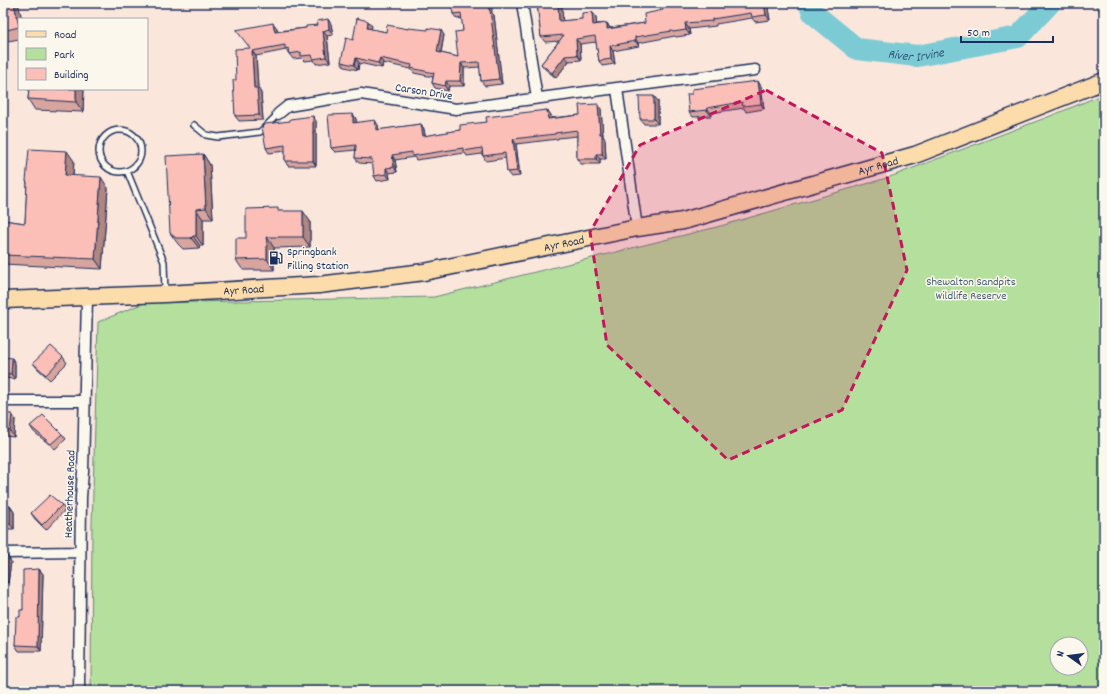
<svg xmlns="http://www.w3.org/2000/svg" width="1107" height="694" viewBox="0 0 1107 694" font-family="Dekko,sans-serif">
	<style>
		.green { fill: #b4df9d; stroke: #68877e; fill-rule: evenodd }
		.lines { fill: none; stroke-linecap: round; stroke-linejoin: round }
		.river { stroke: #7bcbd4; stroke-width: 22 }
		.lane-casing { stroke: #1b2f5e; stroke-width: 8 }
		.street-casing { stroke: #1b2f5e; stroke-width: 13 }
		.primary-casing { stroke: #1b2f5e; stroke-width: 19 }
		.lane { stroke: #fbf7ec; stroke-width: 5 }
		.street { stroke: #fbf7ec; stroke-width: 10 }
		.primary { stroke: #fddcac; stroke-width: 16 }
		.wall { fill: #d8a49e; stroke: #1b2f5e }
		.shaded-wall { fill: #b08681; stroke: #1b2f5e }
		.building { fill: #fbbfb8; stroke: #1b2f5e }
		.marked { fill: #c2185b; fill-opacity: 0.2; stroke: #c2185b; stroke-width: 3; stroke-dasharray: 8 5; stroke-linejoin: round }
		.labels { text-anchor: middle; stroke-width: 3; stroke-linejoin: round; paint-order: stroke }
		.street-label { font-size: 12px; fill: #1b2f5e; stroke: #fbf7ec }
		.poi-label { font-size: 12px; fill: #1b2f5e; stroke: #fbf7ec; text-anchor: start }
		.park-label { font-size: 12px; fill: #415b6e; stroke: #fbf7ec }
		.water-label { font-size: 13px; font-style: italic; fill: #33567c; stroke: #fbf7ec }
	</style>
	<rect width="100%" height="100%" fill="#fbe6dc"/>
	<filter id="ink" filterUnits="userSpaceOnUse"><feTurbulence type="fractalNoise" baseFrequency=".025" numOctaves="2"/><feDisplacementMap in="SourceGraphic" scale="8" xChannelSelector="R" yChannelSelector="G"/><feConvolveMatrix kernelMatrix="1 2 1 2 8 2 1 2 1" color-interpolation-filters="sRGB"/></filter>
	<g filter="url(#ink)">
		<!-- green -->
		<path class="green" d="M1096 3H1104V23Z
			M1104 94V691H91L92 525 98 322 144 303 434 297 717 227 887 178 1053 115ZM1057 644H1081V668H1057Z"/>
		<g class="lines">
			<!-- river -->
			<path class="river" id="s1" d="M809 3 813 13 857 49 917 56 1018 37 1050 3"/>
			<!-- lane casing -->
			<g class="lane-casing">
				<path id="lane" d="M194 125 206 135 218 137 260 132 278 114
					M99 151a21 21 0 1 1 42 0a21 21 0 1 1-42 0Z
					M127 171 164 262 165 293"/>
			</g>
			<!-- street casing -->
			<g class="street-casing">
				<path id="street" d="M522 3 537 98
					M617 89 637 228
					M278 114 288 106 361 94 456 109 755 70
					M3 401H84
					M3 553 80 552
					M79 691 81 497 83 472 87 297"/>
			</g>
			<!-- primary casing -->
			<g class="primary-casing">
				<g id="primary">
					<path id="s2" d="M3 300 165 294 319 285 424 272 637 228 683 221 915 155 1104 81"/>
				</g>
			</g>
			<!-- lane -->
			<use href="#lane" class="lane"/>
			<!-- street -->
			<use href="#street" class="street"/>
			<!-- primary -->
			<use href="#primary" class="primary"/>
		</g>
		<!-- wall -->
		<path class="wall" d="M3 3H17L19 7V39L3 42Z
			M363 3H379V4L365 7Z
			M452 3 492 13 494 15 502 84 485 86 481 81 480 67 464 68V86H449L448 91 435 88 432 83 433 77 414 73 411 69 383 63 382 68 359 63 358 70 345 67 341 62 353 40 372 26 371 29 386 32 408 29 444 35 441 53 458 57 463 31 462 18 457 19 453 14Z
			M537 3H561L562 21 582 19 592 12 596 17V24L607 23 610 28 645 23 767 3 770 20 755 22 752 18 716 24V26L689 29 690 35 676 37 675 36 638 43 639 46 613 51 615 64 602 66 599 61 596 42 580 44 581 60 569 61 556 78 545 69 541 64 559 41 545 42 541 37Z
			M331 24 333 35 327 36 330 62 316 64 314 60 305 61 302 58 293 59 286 50 256 56 258 88 261 93 263 120 239 121 235 116 236 80 250 48 277 28 278 31 306 28Z
			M3 67 8 90 3 91Z
			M761 86 764 109 746 112 744 108 711 113V116L693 117 689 112Z
			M29 89H84L83 112 35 110 28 99Z
			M658 101V124H644L640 119Z
			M601 109 603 136 605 139 606 159H600V164H581L577 159V136L558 138V139L516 144 520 176 511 177 507 172 506 158 486 161 483 156 482 154 467 156 465 153 416 160 414 157 395 160 397 172 389 173 390 179 377 181 374 176 373 164 359 163 355 158 356 150 335 152 331 148 353 114 356 119V122L378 125 379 130 421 124 424 129 425 136 460 130 487 122 547 110 551 115V118L580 115Z
			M316 121V166H288L285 161V151L269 153 266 148Z
			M203 154 210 165 213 219H203V246H200L199 248 183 249 178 244 170 233Z
			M74 161 73 176 108 188 102 269 3 264V220L25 223 27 184 26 181Z
			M280 211 310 221V247L274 248V270H243L236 260 246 238Z
			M3 357 15 363V379L3 378Z
			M63 357 67 363 50 380 37 368 33 363Z
			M3 414 15 419 14 437 3 436Z
			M30 426 62 434 66 439 55 449 34 432Z
			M62 505 65 510 46 530 35 519 31 513Z
			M3 506H10L14 512V529H3Z
			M3 554H6L11 562 8 583H3Z
			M39 569 43 574 41 651H19L15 645 20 617Z"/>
		<!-- shaded-wall -->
		<path class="shaded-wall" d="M14 3H17L19 7 22 19H19V27Z
			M488 3H492V13L494 15 502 84 499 79 489 10Z
			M558 3H561L562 4 563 26 559 21Z
			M764 3H767L770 20 766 15Z
			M592 12 596 17 597 30 593 25Z
			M328 19 331 24 333 35 329 29Z
			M368 21 372 26 370 33 367 28Z
			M273 23 277 28 279 37 275 32Z
			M607 23 610 28 611 34 607 29Z
			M685 23 689 29 690 35 686 30Z
			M441 30 444 35 440 57 437 52Z
			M323 31 327 36 330 62 326 57Z
			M635 37 638 43 639 46 635 41Z
			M576 39 580 44 581 60 577 55Z
			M610 46 613 51 615 64 611 59Z
			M252 51 256 56 258 88 261 93 263 120 259 115 254 88Z
			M565 56 569 61 556 78 552 73Z
			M356 58 359 63 358 70 354 65Z
			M380 58 383 63 382 68 378 63Z
			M461 63 464 68V86L460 81Z
			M3 67 8 90 3 83Z
			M446 81 449 86 448 91 445 86Z
			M758 81 761 86 764 109 761 104Z
			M76 89H84L83 112 76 102Z
			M654 96 658 101V124L654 119Z
			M598 104 601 109 603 136 605 139 606 159 602 154 600 134Z
			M707 108 711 113V116L707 110Z
			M547 110 551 115 552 124 548 119Z
			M353 114 356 119V128L353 123Z
			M313 116 316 121V166L313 161Z
			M375 120 378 125 379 135 376 130Z
			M421 124 424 129 426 141 423 136Z
			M513 139 516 144 520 176 517 171Z
			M67 151 74 161 72 185 65 175Z
			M203 154 210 165 213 219 206 208Z
			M596 154 600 159V164L596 159Z
			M392 155 395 160 397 172 394 167Z
			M386 168 389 173 390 179 386 174Z
			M101 177 108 188 102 269 95 259Z
			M196 209 203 219V246L196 236Z
			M303 211 310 221V247L303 237Z
			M193 236 200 246 199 248 191 238Z
			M267 237 274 248V270L267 259Z
			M12 358 15 363V379L11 374Z
			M12 414 15 419 14 437 10 431Z
			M10 506 14 512V529L10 524Z
			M6 554 11 562 8 583 3 576Z
			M39 569 43 574 41 651 38 646Z"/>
		<!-- building -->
		<path class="building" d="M3 3H14L19 27 3 31Z
			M452 3H488L489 10H490L499 79 481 81 479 62 461 63 460 81H446L445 86 432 83 434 73 411 68 412 65 380 58 378 63 356 58 354 65 341 62 346 38 353 40 357 18 368 21 367 28 386 32 387 25 408 29V28L428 30V28L441 30 437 52 458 57 455 32 463 31 461 13 453 14Z
			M537 3H558L559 21 582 19V13L592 12 593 25 607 23V29L645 23 644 14 663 10 662 7 690 3H764L766 15 752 17 751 13 712 19V21L685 23 686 30 673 32 672 31 635 37V41L610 46 611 59 599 61 595 36 576 39 577 55 565 56 552 73 541 64 564 35 541 37Z
			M328 19 329 29 323 31 326 57 313 59 312 55 301 56V52L289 54 288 48 285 49V45L252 51 254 88H257L259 115 235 116 233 80H236L235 49 250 48 236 30 273 23 275 32 306 28V26L318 25 317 21Z
			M758 81 761 104 743 106 742 102 707 108V110L689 112 687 94H692V89Z
			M29 89H76V102L28 99Z
			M639 96H654V119H640Z
			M598 104 600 134H602V154H596V159H577V130L555 133V134L513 139 517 171 507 172 505 153 483 156 482 148 463 151V148L412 156V152L392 155 394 167 386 168V174L374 176 372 159 355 158 356 145 331 148 328 115 353 114V123L375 120 376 130 421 124 423 136 460 130V125L487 122 486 117 547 110 548 119 580 115 579 105Z
			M313 116V161H285V145L266 148 262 127 265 124 290 121V119Z
			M29 149 67 151 65 175 101 177 95 259 3 255V220L25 223 27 182 26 181Z
			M203 154 206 208 196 209V236H193L191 238H176L170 233 166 156Z
			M278 208V211H303V237H267V259L236 260V238H246V209Z
			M51 346 63 357 46 375 33 363Z
			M3 357 12 358 11 374 3 373Z
			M3 414H12L10 431H3Z
			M43 415 62 434 51 444 30 426Z
			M50 495 62 505 42 525 31 513Z
			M3 506H10V524H3Z
			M3 554H6L3 575Z
			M39 569 38 646 15 645 16 617H20V610H23V570Z"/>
	</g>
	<!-- marked area -->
	<path class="marked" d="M766 90 882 153 907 270 842 410 728 460 607 345 590 232 640 145Z"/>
	<!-- icons -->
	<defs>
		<g id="fuel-bare" transform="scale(1.08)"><path d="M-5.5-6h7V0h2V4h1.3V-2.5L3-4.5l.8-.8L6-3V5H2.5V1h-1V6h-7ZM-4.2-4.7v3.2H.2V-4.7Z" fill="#1b2f5e" stroke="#fbf7ec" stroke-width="2.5" paint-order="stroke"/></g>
	</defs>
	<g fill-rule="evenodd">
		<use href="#fuel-bare" x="276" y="258"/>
	</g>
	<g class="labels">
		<!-- street labels -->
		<g class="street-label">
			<text transform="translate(424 91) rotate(9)" y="4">Carson Drive</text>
			<text dy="4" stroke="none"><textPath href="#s2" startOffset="889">Ayr Road</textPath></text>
			<text dy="4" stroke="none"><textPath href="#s2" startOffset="565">Ayr Road</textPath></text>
			<text dy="4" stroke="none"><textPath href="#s2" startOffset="241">Ayr Road</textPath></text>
			<text transform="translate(69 494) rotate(-88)" y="4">Heatherhouse Road</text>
		</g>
		<!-- poi labels -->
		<g class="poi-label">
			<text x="287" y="255">Springbank<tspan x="287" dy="14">Filling Station</tspan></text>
		</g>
		<!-- park labels -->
		<g class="park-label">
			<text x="971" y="285">Shewalton Sandpits<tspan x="971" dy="14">Wildlife Reserve</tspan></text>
		</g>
		<!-- water labels -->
		<g class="water-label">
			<text dy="5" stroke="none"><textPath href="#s1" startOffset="127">River Irvine</textPath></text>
		</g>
	</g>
	<!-- margin -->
	<rect width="1107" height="694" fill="none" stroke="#fbf7ec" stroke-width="16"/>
	<rect x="8" y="8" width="1091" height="678" fill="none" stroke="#1b2f5e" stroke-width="1.5" filter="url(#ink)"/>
	<!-- legend -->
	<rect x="18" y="18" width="130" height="72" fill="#fbf7ec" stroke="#a1a7b3"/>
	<rect x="26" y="31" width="20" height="6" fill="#fddcac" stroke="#a1a7b3"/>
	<text x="54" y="38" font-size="12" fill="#1b2f5e">Road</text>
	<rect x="26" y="48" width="20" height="12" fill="#b4df9d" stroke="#a1a7b3"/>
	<text x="54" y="58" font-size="12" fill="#1b2f5e">Park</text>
	<rect x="26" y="68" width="20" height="12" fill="#fbbfb8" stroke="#a1a7b3"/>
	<text x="54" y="78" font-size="12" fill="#1b2f5e">Building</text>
	<!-- north arrow -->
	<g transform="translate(1069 656) rotate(284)"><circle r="19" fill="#fbf7ec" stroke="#a1a7b3"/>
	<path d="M0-3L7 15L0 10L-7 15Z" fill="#1b2f5e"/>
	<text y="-6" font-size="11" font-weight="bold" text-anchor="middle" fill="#1b2f5e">N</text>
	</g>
	<!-- scale -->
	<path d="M961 36v6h92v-6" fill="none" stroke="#1b2f5e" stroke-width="2"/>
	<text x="967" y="36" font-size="12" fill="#1b2f5e" stroke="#fbf7ec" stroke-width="3" paint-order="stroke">50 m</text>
</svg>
